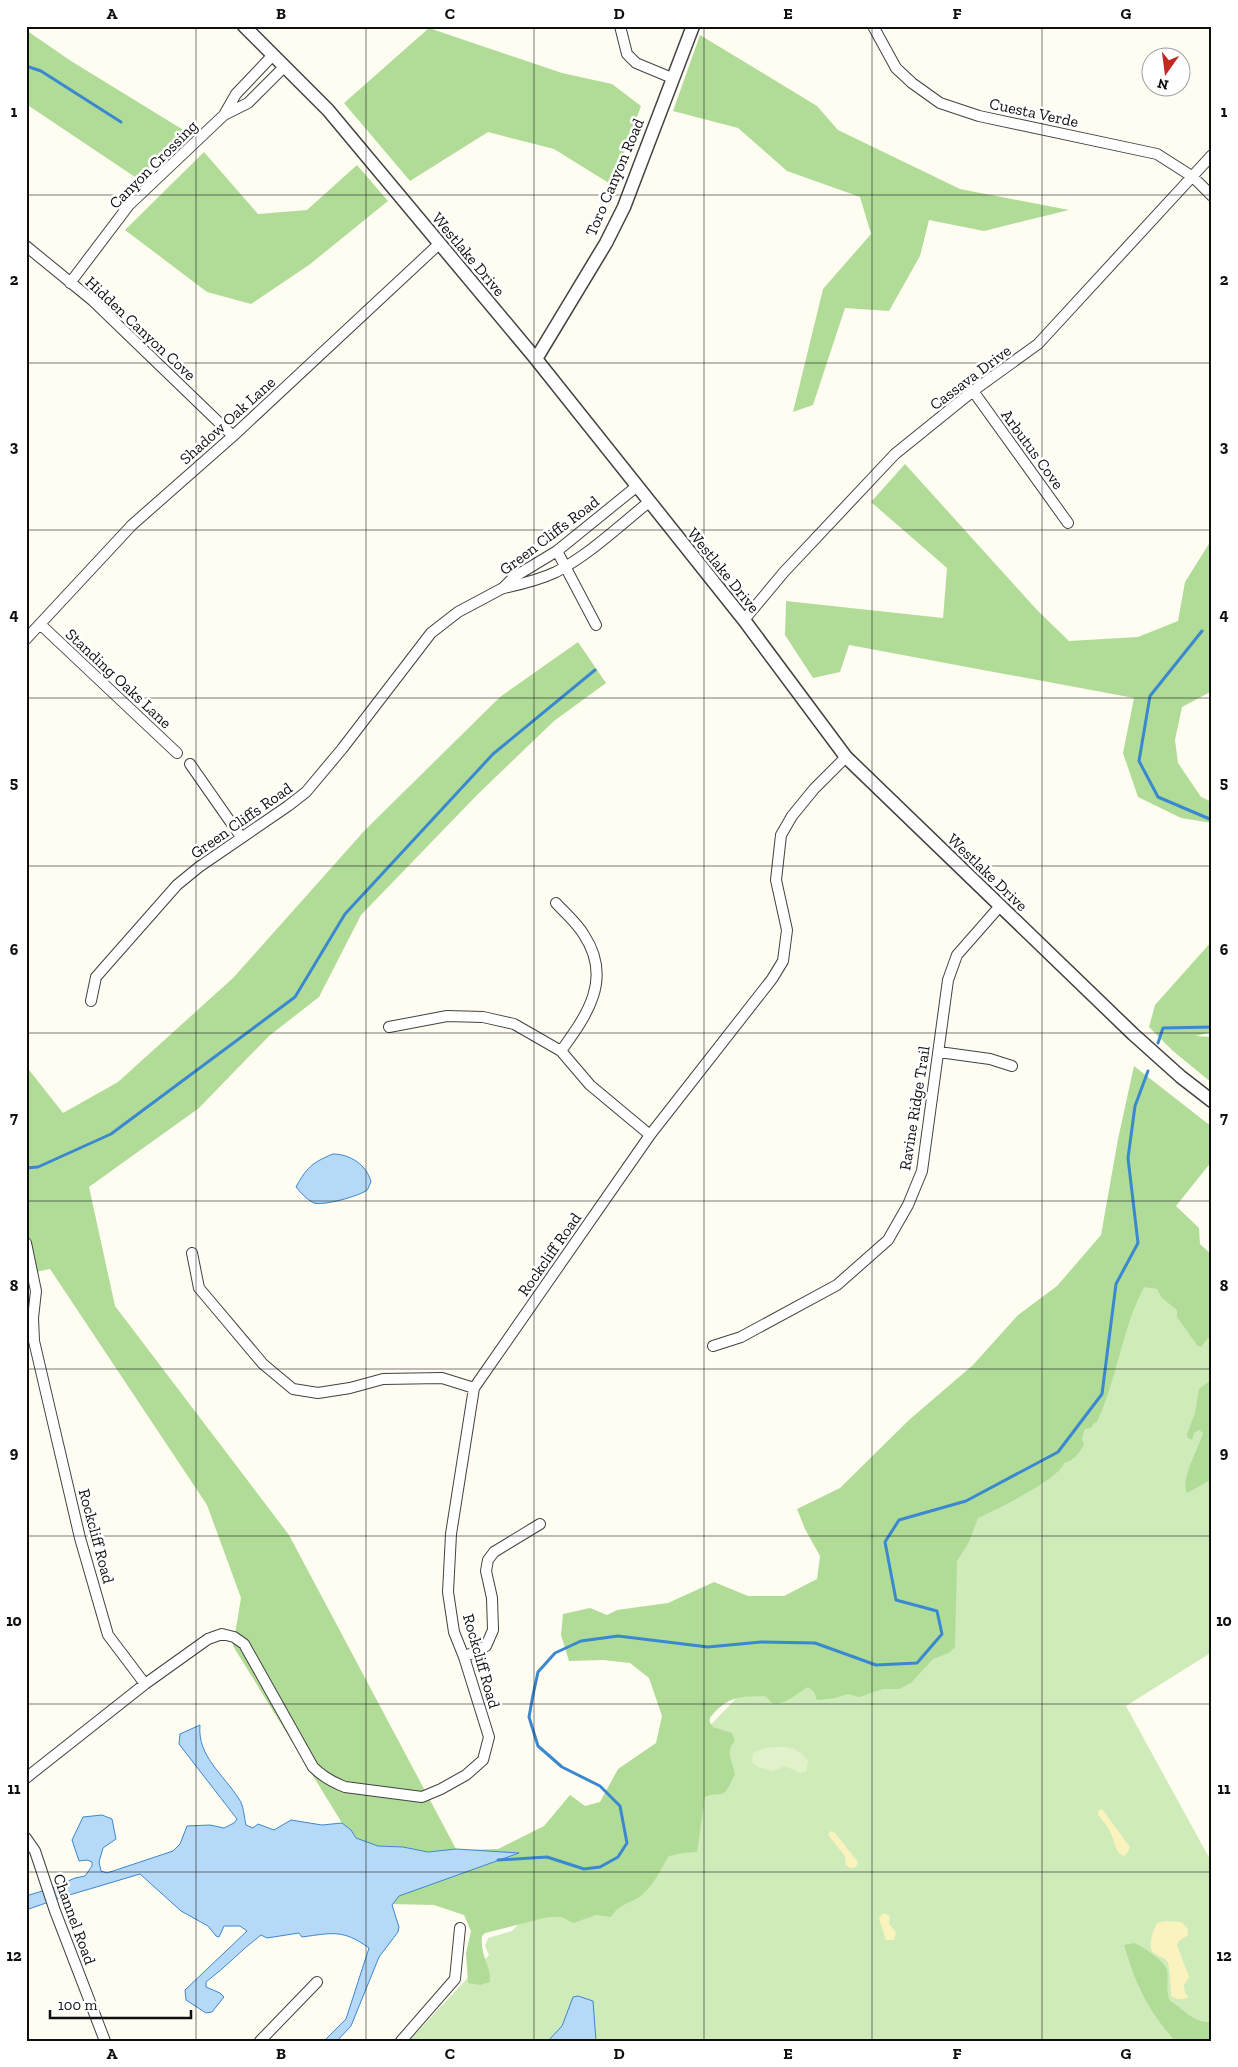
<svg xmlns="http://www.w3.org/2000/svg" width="1238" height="2067" viewBox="0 0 1238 2067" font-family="'Zilla Slab',serif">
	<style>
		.green { fill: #cfebb9 }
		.forest { fill: #b1dc98 }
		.sand { fill: #fbf3bd }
		.pitch { fill: #e1f2cb }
		.water { fill: #b5d9f7; stroke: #3a88d0 }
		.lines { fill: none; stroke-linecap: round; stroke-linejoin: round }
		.stream { stroke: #3a88d0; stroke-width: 3 }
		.minor-casing { stroke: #424242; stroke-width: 12 }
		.tertiary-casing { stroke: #424242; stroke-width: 15 }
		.minor { stroke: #fff; stroke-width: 10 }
		.tertiary { stroke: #fff; stroke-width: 12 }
		.grid { fill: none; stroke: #0f0f0f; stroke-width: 1; stroke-opacity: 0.55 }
		.labels { text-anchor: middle; stroke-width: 5; stroke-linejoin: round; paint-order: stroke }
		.street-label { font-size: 16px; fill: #0f0f0f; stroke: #fff }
		.neatline { fill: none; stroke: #0f0f0f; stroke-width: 2 }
		.grid-label { font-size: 16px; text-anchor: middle; font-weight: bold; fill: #0f0f0f }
	</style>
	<rect width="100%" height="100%" fill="#fffdf1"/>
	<!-- green -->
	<path class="green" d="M1144 1275 1212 1298V1652L1126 1706 1212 1863V2041H409L489 1955 485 1946 488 1938 512 1931Z"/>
	<!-- forest -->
	<path class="forest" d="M429 28 562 73 612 84 641 106 612 185 554 149 488 132 410 181 344 103Z
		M26 30 71 61 185 131 138 179 26 104Z
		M700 35 817 106 838 130 960 189 1069 210 984 231 929 220 920 256 889 311 845 308 813 405 793 412 823 289 871 234 860 197 787 171 738 128 673 111Z
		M204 152 258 214 307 210 357 165 388 201 309 265 251 304 207 292 125 230Z
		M905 464 1037 610 1069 641 1138 637 1178 621 1185 582 1212 539V691L1182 707 1175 740 1178 763 1201 797 1212 802V823L1181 818 1138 797 1123 753 1134 698 849 645 840 672 813 678 785 635 786 601 943 618 947 568 871 502Z
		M578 642 606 683 554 721 478 794 361 915 319 997 269 1036 199 1108 89 1187 115 1306 289 1535 456 1849 428 1852 403 1847 378 1846 356 1838 351 1830 342 1823 233 1646 241 1598 207 1505 50 1269 26 1274V1066L63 1113 118 1082 233 978 365 830 500 697Z
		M1212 941V1032L1196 1036 1212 1037V1083L1173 1051 1149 1027 1155 1005Z
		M1134 1066 1212 1127V1161L1176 1206 1199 1228 1200 1244 1212 1255V1338H1208L1201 1347 1197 1345 1177 1317V1310L1162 1298 1157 1289 1144 1287C1122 1329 1117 1379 1097 1422L1094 1423 1091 1428 1085 1429 1082 1438 1084 1445C1078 1454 1075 1460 1064 1463 1060 1479 995 1510 978 1518L969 1542 957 1561 955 1647 949 1653 933 1659 911 1683 899 1689H883L859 1697 848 1694 835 1698 817 1700 814 1692 808 1687C800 1691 781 1709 771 1702 769 1700 768 1698 765 1696 742 1697 731 1695 714 1713 709 1718 708 1721 713 1727L732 1733 735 1741C724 1752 733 1761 735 1775 731 1780 728 1793 721 1794 715 1795 711 1794 705 1797L697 1852 683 1853 669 1856C661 1868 655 1883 645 1892 634 1904 621 1901 611 1917L596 1915 573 1923 562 1917H548L485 1933 482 1936C480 1957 491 1965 490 1982L480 1985 468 1983 466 1953 471 1931 464 1915 434 1905 389 1904 388 1886 463 1850 498 1849 544 1826 570 1795 585 1806 600 1802 618 1769 656 1743 662 1716 649 1678 630 1663 603 1660 569 1661 561 1635 563 1614 590 1608 607 1615 617 1610 668 1603 714 1582 748 1596H784L817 1579 820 1556 805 1529 797 1509 840 1488 909 1420 973 1365 1018 1315 1057 1286 1101 1235 1118 1139Z
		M1212 1379V1462L1210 1463 1212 1479 1187 1493C1180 1479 1199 1448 1203 1433L1199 1430 1194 1433 1192 1440 1188 1438 1187 1434 1195 1413 1199 1389Z
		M1134 1943C1142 1946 1165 1961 1167 1970 1169 1980 1165 1991 1170 2001 1184 2009 1194 2024 1212 2022L1211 2041H1175C1146 2007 1137 1987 1124 1945Z"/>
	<!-- sand -->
	<path class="sand" d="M1102 1809 1130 1847 1128 1852 1124 1856C1115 1853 1115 1843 1112 1836 1109 1828 1103 1821 1098 1815V1811Z
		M831 1831 835 1833 858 1862 856 1867 851 1868 846 1865 845 1856 828 1835Z
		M882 1914H886L890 1916 889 1924 896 1932 894 1940H886C885 1938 881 1923 879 1919Z
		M1165 1921 1181 1922 1188 1929V1935L1179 1941 1177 1945 1189 1977 1184 1985 1185 1993 1189 1997C1184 2000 1176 2000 1171 1996 1171 1991 1170 1965 1167 1961 1163 1956 1159 1957 1154 1953 1146 1947 1154 1930 1157 1923Z"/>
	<!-- pitch -->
	<path class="pitch" d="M785 1747C795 1748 802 1752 808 1761L806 1772 800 1773 785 1766 773 1771 758 1767 752 1762 753 1754C762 1747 774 1747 785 1747Z"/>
	<!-- water -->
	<path class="water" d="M333 1154C350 1154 367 1165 371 1182 369 1185 369 1188 367 1190 360 1196 323 1206 314 1203 306 1199 301 1193 296 1187 306 1168 313 1162 333 1154Z
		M200 1725C197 1756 224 1775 239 1799 244 1806 244 1817 246 1825L253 1828 258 1824 274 1830 291 1820 322 1825 342 1823 351 1830 356 1838 378 1846 403 1847 428 1852 456 1849 519 1853 399 1896 392 1905 399 1927 398 1932 379 1957 351 2026 337 2041H324L346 2019 369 1948C343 1929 332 1933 302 1937L299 1933 267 1938 261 1935C241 1950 226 1967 206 1982V1987L220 1993 224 1997 212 2012 206 2013 186 2000 185 1990 247 1931 240 1926H224L219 1937 216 1936 208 1926 181 1911 140 1874 66 1896 26 1910V1896L52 1888 75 1878 85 1876 92 1866V1862L87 1860 79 1861 72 1840 83 1817 102 1815 112 1819 116 1839 103 1848 99 1862 101 1871 107 1873 173 1851 180 1844 187 1826 210 1825 224 1828 234 1823 237 1819 179 1744 180 1734Z
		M578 1996 593 2001 596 2041H548L562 2026 573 1997Z"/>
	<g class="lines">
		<!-- stream -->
		<path class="stream" d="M26 66 41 71 121 122
			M1202 631 1150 696 1139 761 1158 797 1212 820
			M1158 1043 1163 1028 1212 1027
			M26 1168 38 1167 111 1134 295 997 345 914 493 754 595 670
			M498 1860 547 1857 584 1869 600 1867 618 1857 627 1843 620 1806 600 1786 562 1767 538 1746 529 1717 533 1695 538 1672 555 1653 581 1641 618 1636 708 1647 761 1642 815 1643 876 1665 917 1663 942 1634 937 1611 896 1600 885 1542 899 1520 966 1501 1058 1452 1102 1394 1116 1284 1138 1243 1128 1158 1135 1106 1148 1071"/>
		<!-- minor casing -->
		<g class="minor-casing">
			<path id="minor" d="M620 26 627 54 636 63 672 78
				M873 26 896 68 912 83 940 103 979 116 1157 154 1193 177 1212 196
				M224 115 248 103 285 66
				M26 246 92 300 233 436
				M70 283 129 205 224 115 236 94 273 55
				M973 391 1068 523
				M557 551 596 625
				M504 588C522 584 539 580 556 572 590 554 619 526 649 502
				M744 620 784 572 895 454 973 391 1038 344 1212 155
				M40 624 177 753
				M26 639 132 525 233 436 439 244
				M190 764 241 837
				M556 903C565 913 577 923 584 935 613 979 587 1015 561 1051
				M91 1001 96 977 177 885 199 867 288 806 306 792 342 749 431 633 458 612 503 588 514 577 557 551 636 487
				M389 1027 447 1016 483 1017 514 1024 561 1051 590 1085 650 1135
				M939 1052 990 1059 1012 1066
				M26 1243 36 1291 33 1318 34 1341 80 1538 108 1635 145 1684
				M192 1253 199 1288 263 1364 293 1389 318 1393 350 1388 383 1379 442 1378 474 1388
				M713 1346 741 1337 837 1285 888 1240 908 1205 922 1171 948 980 957 955 1000 906
				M464 1657 486 1646 493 1630 492 1598 486 1571 488 1560 494 1552 540 1524
				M26 1778 145 1684 208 1639 222 1634 234 1637 244 1644 313 1767C323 1777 332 1782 345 1787L422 1797 441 1789 466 1775 483 1760 489 1737 464 1657 454 1632 448 1592 451 1534 474 1388 650 1135 772 979 783 961 787 930 776 880 781 835 792 816 814 789 846 757
				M26 1838 35 1851 55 1911 105 2041
				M260 2041 317 1982
				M401 2041 455 1979 460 1928"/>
		</g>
		<!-- tertiary casing -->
		<g class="tertiary-casing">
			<path id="tertiary" d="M244 26 328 110 536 359 744 620 846 757 1133 1034 1181 1077 1212 1101
				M536 359 606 243 624 207 693 26"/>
		</g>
		<!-- minor -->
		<use href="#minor" class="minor"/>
		<!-- tertiary -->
		<use href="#tertiary" class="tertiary"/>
	</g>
	<!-- grid -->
	<path class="grid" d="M196 26V2041M366 26V2041M534 26V2041M704 26V2041M872 26V2041M1042 26V2041M26 195H1212M26 363H1212M26 530H1212M26 698H1212M26 866H1212M26 1033H1212M26 1201H1212M26 1369H1212M26 1536H1212M26 1704H1212M26 1872H1212"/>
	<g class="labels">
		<!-- street labels -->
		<g class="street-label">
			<text transform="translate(1034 112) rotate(12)" y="6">Cuesta Verde</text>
			<text transform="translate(153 164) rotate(-45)" y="6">Canyon Crossing</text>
			<text transform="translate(614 177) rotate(-67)" y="6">Toro Canyon Road</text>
			<text transform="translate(469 254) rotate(50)" y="6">Westlake Drive</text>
			<text transform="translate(141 328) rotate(43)" y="6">Hidden Canyon Cove</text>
			<text transform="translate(970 377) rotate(-37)" y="6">Cassava Drive</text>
			<text transform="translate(227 420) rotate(-42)" y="6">Shadow Oak Lane</text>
			<text transform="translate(1033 449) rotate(54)" y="6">Arbutus Cove</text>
			<text transform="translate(549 535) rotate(-37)" y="6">Green Cliffs Road</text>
			<text transform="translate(724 570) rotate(51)" y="6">Westlake Drive</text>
			<text transform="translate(119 678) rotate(43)" y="6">Standing Oaks Lane</text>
			<text transform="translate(241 820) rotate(-35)" y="6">Green Cliffs Road</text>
			<text transform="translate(988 872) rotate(44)" y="6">Westlake Drive</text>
			<text transform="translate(914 1108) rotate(-81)" y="6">Ravine Ridge Trail</text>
			<text transform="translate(549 1254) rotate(-55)" y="6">Rockcliff Road</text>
			<text transform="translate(97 1536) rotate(75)" y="6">Rockcliff Road</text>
			<text transform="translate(482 1661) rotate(74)" y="6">Rockcliff Road</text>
			<text transform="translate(75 1919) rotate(70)" y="6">Channel Road</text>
		</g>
	</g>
	<!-- border -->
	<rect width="1238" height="2067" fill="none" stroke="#ffffff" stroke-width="55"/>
	<!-- north arrow -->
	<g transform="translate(1166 72) rotate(194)"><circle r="24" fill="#ffffff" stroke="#9f9f9f"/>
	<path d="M0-4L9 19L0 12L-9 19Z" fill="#c32924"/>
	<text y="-8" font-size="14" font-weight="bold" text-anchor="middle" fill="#0f0f0f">N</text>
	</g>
	<!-- scale -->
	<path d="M50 2010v8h141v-8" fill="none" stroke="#0f0f0f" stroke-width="2.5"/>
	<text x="58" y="2010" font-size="15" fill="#0f0f0f" stroke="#ffffff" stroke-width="4" paint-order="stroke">100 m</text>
	<rect x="28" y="28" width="1182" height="2012" class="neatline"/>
	<g class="grid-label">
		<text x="112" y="19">A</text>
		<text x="281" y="19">B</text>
		<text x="450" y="19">C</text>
		<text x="619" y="19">D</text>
		<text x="788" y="19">E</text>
		<text x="957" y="19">F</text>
		<text x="1126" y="19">G</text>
		<text x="14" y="117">1</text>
		<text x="1224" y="117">1</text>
		<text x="14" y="285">2</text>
		<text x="1224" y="285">2</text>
		<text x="14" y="452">3</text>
		<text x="1224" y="452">3</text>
		<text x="14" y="620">4</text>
		<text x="1224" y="620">4</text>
		<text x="14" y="788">5</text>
		<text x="1224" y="788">5</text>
		<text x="14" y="955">6</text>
		<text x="1224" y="955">6</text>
		<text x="14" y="1123">7</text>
		<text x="1224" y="1123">7</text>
		<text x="14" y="1291">8</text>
		<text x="1224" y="1291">8</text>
		<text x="14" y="1458">9</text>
		<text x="1224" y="1458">9</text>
		<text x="14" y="1626">10</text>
		<text x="1224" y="1626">10</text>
		<text x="14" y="1794">11</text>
		<text x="1224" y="1794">11</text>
		<text x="14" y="1961">12</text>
		<text x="1224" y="1961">12</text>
		<text x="112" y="2059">A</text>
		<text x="281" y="2059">B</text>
		<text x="450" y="2059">C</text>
		<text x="619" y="2059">D</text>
		<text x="788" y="2059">E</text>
		<text x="957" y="2059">F</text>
		<text x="1126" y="2059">G</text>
	</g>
</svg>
